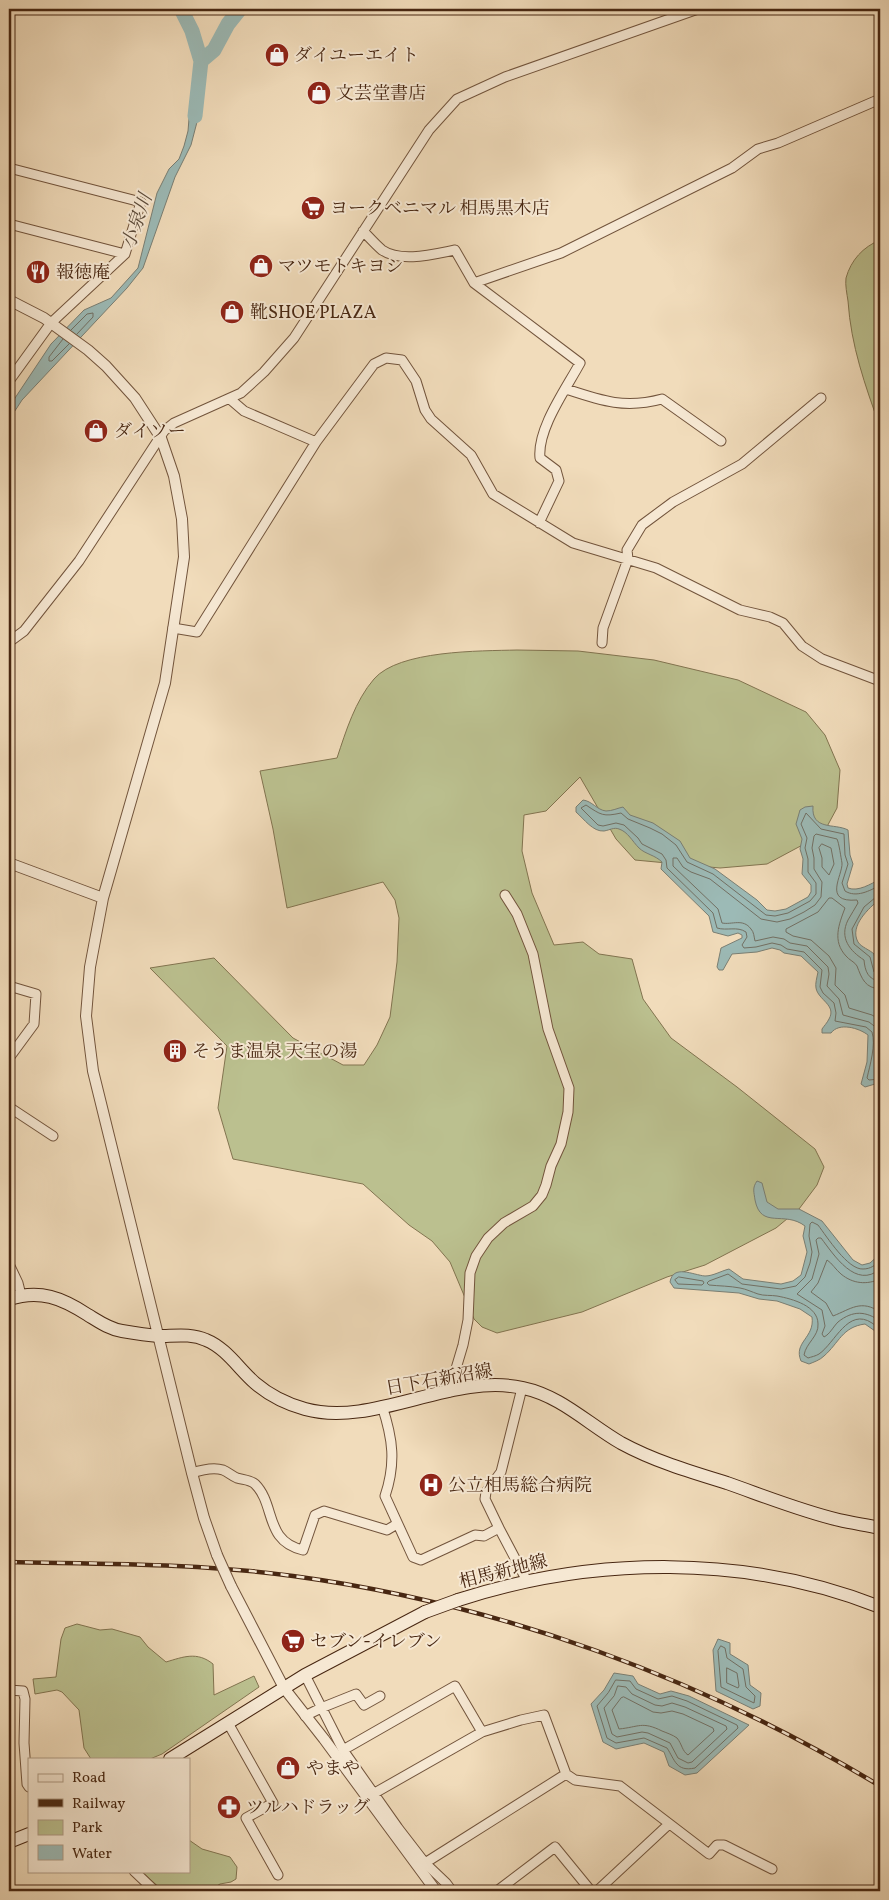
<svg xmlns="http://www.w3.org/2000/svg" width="889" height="1900" viewBox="0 0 889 1900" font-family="Vollkorn,'Noto Serif JP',serif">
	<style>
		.green { fill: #bbc08f; stroke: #827450 }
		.water { fill: #9cbab6; stroke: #7a7f74 }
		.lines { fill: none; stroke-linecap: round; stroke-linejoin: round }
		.shore { stroke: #727064; stroke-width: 1 }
		.river { stroke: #9cbab6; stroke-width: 15 }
		.minor-casing { stroke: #72543c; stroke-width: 11 }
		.tertiary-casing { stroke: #72543c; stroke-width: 12 }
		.secondary-casing { stroke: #482712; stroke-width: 14 }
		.minor { stroke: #f6e8d3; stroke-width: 9 }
		.tertiary { stroke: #f6e8d3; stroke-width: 10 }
		.secondary { stroke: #f6e8d3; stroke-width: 12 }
		.rail-casing { stroke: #482712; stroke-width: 4.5 }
		.rail { stroke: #f6e8d3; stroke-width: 2.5; stroke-dasharray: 8; stroke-linecap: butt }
		.tertiary-bridge-casing { stroke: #72543c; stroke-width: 12; stroke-linecap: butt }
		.secondary-bridge-casing { stroke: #482712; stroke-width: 14; stroke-linecap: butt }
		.tertiary-bridge { stroke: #f6e8d3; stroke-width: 10 }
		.secondary-bridge { stroke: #f6e8d3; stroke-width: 12 }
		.labels { text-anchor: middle; stroke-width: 4; stroke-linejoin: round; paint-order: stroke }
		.poi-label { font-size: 18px; fill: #482712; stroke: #f6e8d3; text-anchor: start }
		.street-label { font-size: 18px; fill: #482712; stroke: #f6e8d3 }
		.water-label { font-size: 19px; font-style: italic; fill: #5d4c3b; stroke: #f6e8d3 }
	</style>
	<rect width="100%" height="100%" fill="#f1dcbb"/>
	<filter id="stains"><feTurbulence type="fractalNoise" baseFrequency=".004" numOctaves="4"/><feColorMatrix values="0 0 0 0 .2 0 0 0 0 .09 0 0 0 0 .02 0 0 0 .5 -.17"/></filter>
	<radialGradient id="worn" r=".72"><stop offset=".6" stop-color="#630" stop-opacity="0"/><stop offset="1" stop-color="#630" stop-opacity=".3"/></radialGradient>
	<!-- green -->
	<path class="green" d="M880 240V427C865 385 851 346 848 301 847 294 845 285 846 278 851 260 863 247 880 240Z
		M517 650 578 651 654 660 738 680 806 712 825 735 840 770 837 808 823 834 767 864 720 868 635 860 616 839 580 777 546 811 524 815 522 851 532 893 554 945 583 942 599 954 632 959 643 999 671 1038 737 1087 815 1149 824 1167 817 1185 799 1209 776 1228 705 1265 667 1277 582 1312 497 1333 482 1327 474 1319 450 1262 432 1241 409 1225 363 1184 233 1159 218 1108 227 1046 150 968 214 958 293 1038 343 1065H364L377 1045 390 1017 397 962 399 918 395 900 383 882 287 908 273 829 260 771 337 758C346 731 355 701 374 679 399 650 480 651 517 650Z
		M77 1624 100 1630 112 1629 140 1637 148 1647 166 1662C183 1657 197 1651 213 1664L214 1695 254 1676 259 1687 162 1754 150 1759H91L84 1748 79 1710 62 1692 57 1690 35 1694 33 1679 56 1677 61 1639 65 1628Z
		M189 1840 202 1849 230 1857 237 1867 236 1879 231 1882 220 1884 209 1891H163L141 1871H189Z"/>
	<!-- water -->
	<path class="water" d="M191 94 203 99 191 145 175 177 143 268 127 288 22 400 9 420V407L51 344 84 310 111 298 138 268 157 193 169 169 179 159 184 146 188 131Z
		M583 800C592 801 597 810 606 811 612 811 618 808 623 807L630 815 653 823 680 841 690 858 715 869 757 900 767 910 775 911 786 909 808 897 811 892V885L802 874 803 859 800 849 802 839 796 824 800 810 805 807 813 806C811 831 835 823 848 830L850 855 853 864 847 884 848 888C858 892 871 884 880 879V899C869 908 849 926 858 942 861 947 870 950 874 954L877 968 880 973V1085L875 1084 865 1087 861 1084 867 1062 868 1035C859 1028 839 1022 831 1033H822V1029C824 1026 827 1023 829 1019 837 1005 818 1000 816 988 815 984 817 977 818 972L801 956 784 953 780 950 772 948 757 952 732 954 723 970H719L717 967 721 948 742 938V935L738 933 728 936 713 932 709 916 661 869 662 862C655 855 645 854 639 848 632 841 628 832 619 829 614 827 610 830 604 831 593 832 584 819 576 812V807Z
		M757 1181 762 1183 767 1202 778 1209H799L822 1221 853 1260 862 1265 870 1263 880 1254V1361L875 1357 878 1345 875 1331 865 1324C842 1327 839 1343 824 1356 820 1360 814 1362 809 1364L801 1361C793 1342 815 1338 812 1317L800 1309 777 1301 759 1299 739 1293 674 1288 670 1282C673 1264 693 1275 705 1276 713 1276 721 1271 729 1269L743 1279 781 1284 793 1281 801 1275 807 1252 803 1236 805 1226C784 1210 761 1230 755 1200 754 1192 752 1188 757 1181Z
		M718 1639 730 1643V1654L748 1665 750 1685 761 1693 760 1706 753 1709 716 1691 713 1650Z
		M614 1673 633 1676 638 1684 660 1694 671 1691 689 1696 749 1725 697 1773 685 1775 669 1766 664 1752 644 1743 616 1749 603 1742 591 1704 604 1690Z"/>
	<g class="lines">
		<!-- shore -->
		<path class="shore" d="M71 330 87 314 93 313V317L77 334
			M63 339 49 357V361H52L69 344
			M822 844 831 848 834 864 829 875 822 867V858L819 848Z
			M880 885C870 891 856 898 845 891L842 883 848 864 845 855 844 834 821 829 806 813 801 824 807 838 805 848 808 859V872L816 883V894L810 901 788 913 775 916 766 915 713 874 687 862 676 845 662 834 650 828 628 819 621 813C603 817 601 815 586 805L581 808 598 825 603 826 616 823 624 825 638 838 642 844 662 854 666 860 667 868 713 913 717 928C727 931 737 926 746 932L747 937 742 945 744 948 756 947 772 943 781 945 787 949 804 952 822 970 820 987 823 993 834 1003 836 1013 835 1021 866 1027 872 1032C876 1045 870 1065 867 1078L869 1080 880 1079
			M880 896 876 897 864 907 852 929 854 944 870 957 874 972 880 975
			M880 981C868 980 865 971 864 960 850 951 839 938 848 920 851 914 855 909 858 903L857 900C822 903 843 875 842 863 841 858 839 843 837 839L816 834 814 836 812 848 814 858V869L822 882 821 897 815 905 804 912 790 919 777 922 761 919 710 879 691 872 683 867 677 858H673V866L718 909 722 923C732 925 743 918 751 929 754 932 754 937 755 941L773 937 784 939 790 943 807 946 828 967 829 974 827 986 839 999 843 1015 869 1022 878 1029 880 1039 876 1070 880 1073
			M880 989C865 988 862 979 857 966 855 962 849 960 846 956 832 941 839 924 845 908L832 898H829L818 912 786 929V932L793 936 811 940 829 956 836 968 835 985 845 995 849 1008 872 1015 880 1020
			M880 1261C875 1265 871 1269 863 1269 848 1270 827 1237 818 1225L812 1222 810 1224 809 1236 812 1252 810 1263 805 1277 796 1286 781 1289 742 1284 728 1274 709 1281 707 1283 709 1285C719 1286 730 1286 740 1288 746 1289 752 1292 758 1294 764 1296 771 1295 777 1296 793 1299 818 1306 818 1324 819 1336 806 1343 804 1355L808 1358C811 1357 816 1356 819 1354 835 1343 848 1307 872 1323 876 1326 879 1327 880 1332
			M880 1269C856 1290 834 1255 821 1238H818L816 1240 819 1254 812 1279 797 1294 822 1310 825 1326 822 1334 824 1337C830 1334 833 1327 838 1322 853 1310 866 1311 880 1321
			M679 1277 703 1281 704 1283 702 1285 678 1284 675 1280Z
			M880 1279C867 1285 853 1284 841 1274 836 1270 832 1263 827 1260L818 1283 811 1292 826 1303 833 1316C851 1309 861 1299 880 1312
			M721 1646 725 1648 727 1658 743 1669 746 1687 755 1696 754 1703 721 1687 718 1651Z
			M727 1668 737 1673 739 1686 738 1688 727 1683Z
			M616 1680 630 1681 636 1689 658 1699 672 1696 687 1701 737 1725 738 1728 695 1768C676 1772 675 1760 667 1748L644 1738 616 1743 607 1738 597 1706 608 1693Z
			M618 1686 626 1687 632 1694 655 1705 662 1706 672 1703 685 1707 726 1726 727 1729 692 1762 688 1763 678 1758 670 1743 648 1733 642 1732 617 1737 612 1734 604 1708 614 1696Z
			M624 1697 653 1712 661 1713 672 1711 683 1714 713 1728 714 1731 688 1755C682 1751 682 1744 677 1738 673 1735 667 1733 662 1731 642 1721 639 1727 619 1729L612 1710 621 1698Z"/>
		<!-- river -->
		<path class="river" d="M181 9 192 31 201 61
			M195 116 201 61 214 50 228 24 240 9"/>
		<!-- minor casing -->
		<g class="minor-casing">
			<path id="minor" d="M9 168 141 202 125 254 51 323 9 381
				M9 224 125 254
				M363 231C369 237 375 244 382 250 401 263 434 254 455 250L474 283 580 363C566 389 537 429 540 458L556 470 559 481 539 523
				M474 283 561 253 732 168 758 149 778 143 880 99
				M566 389C602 401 625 409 662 399L721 441
				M230 399 244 411 316 442
				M173 628 197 632 316 442 374 364 386 358 402 360 416 381 425 410 431 419 471 455 493 494 573 543 656 568 740 610 770 617 783 623 802 646 822 659 880 681
				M9 642 24 631 79 561 164 431 174 423 241 393 264 372 294 338 429 130 457 99 505 77 698 9
				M602 643 603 628 628 559 627 550 642 525 673 502 742 464 821 398
				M9 986 36 994 34 1024 9 1058
				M9 1107 53 1136
				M9 1264 18 1283 21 1295
				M449 1392 463 1345 468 1320 470 1273 476 1256 488 1238 504 1223 533 1206 542 1195 546 1185 551 1166 561 1144 568 1112 569 1088 548 1029 533 954 517 914 505 895
				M382 1406C393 1439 396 1463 385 1496L413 1557 421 1560 475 1535 484 1536 499 1528 527 1581
				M192 1473C201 1470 214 1467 223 1470 228 1472 232 1476 237 1478 243 1480 249 1479 255 1484 276 1505 264 1541 303 1550L315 1515 324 1511 387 1530 397 1524
				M499 1528 485 1499 486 1492 501 1472 522 1388
				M305 1675 343 1750 398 1828 425 1863 446 1883 452 1891
				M9 1690 23 1691 25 1699 24 1743 27 1784 29 1787
				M305 1716 321 1708 356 1694 364 1705 380 1696
				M228 1723 273 1803 246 1818 278 1875
				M343 1750 455 1686 482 1732
				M373 1794 482 1732 521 1720 544 1715 566 1774 575 1780 620 1786 709 1854 717 1845H724L772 1869
				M425 1863 566 1774
				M134 1871 155 1891
				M497 1891 555 1847 591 1891
				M597 1891 669 1824"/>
		</g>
		<!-- tertiary casing -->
		<g class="tertiary-casing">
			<path id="tertiary" d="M9 300 44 318 88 350 106 366 135 398 161 438 174 476 182 519 184 557 165 683 103 898 90 967 86 1016 93 1071 192 1473 204 1518 217 1555
				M9 863 103 898
				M231 1586 284 1688 324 1739 436 1891"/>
		</g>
		<!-- secondary casing -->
		<g class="secondary-casing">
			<path id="secondary" d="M9 1299C40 1289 62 1298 88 1315 98 1321 109 1329 122 1331 134 1333 147 1335 159 1336 174 1336 191 1333 206 1340 226 1348 239 1369 255 1383 269 1395 287 1404 305 1409 374 1428 452 1372 523 1388 561 1396 588 1424 621 1443 654 1461 691 1472 727 1483 764 1496 801 1511 839 1520 852 1523 866 1525 880 1528
				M458 1600C594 1556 746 1554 880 1607
				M170 1759 305 1675 425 1612
				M9 1842 29 1834"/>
		</g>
		<!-- minor -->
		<use href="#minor" class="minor"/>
		<!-- tertiary -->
		<use href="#tertiary" class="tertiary"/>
		<!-- secondary -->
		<use href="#secondary" class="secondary"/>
		<!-- rail casing -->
		<g class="rail-casing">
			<path id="rail" d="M9 1562C103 1564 199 1563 293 1576 500 1604 701 1678 880 1786"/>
		</g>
		<!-- rail -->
		<use href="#rail" class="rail"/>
		<!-- tertiary-bridge casing -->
		<g class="tertiary-bridge-casing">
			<path id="tertiary-bridge" d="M217 1555 231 1586"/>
		</g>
		<!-- secondary-bridge casing -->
		<g class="secondary-bridge-casing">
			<path id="secondary-bridge" d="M425 1612 458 1600"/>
		</g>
		<!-- tertiary-bridge -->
		<use href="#tertiary-bridge" class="tertiary-bridge"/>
		<!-- secondary-bridge -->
		<use href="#secondary-bridge" class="secondary-bridge"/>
	</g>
	<!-- icons -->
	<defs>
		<g id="shop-disc" transform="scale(1.25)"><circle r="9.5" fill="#8f2418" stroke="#f6e8d3"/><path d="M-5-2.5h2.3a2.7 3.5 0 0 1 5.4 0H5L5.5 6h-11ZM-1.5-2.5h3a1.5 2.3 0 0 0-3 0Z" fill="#fff"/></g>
		<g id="supermarket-disc" transform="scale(1.25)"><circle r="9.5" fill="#8f2418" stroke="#f6e8d3"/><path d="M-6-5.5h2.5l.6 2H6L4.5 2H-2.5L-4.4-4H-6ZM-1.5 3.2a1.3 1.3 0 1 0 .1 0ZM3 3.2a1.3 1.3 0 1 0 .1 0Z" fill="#fff"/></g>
		<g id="restaurant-disc" transform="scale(1.25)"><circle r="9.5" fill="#8f2418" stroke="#f6e8d3"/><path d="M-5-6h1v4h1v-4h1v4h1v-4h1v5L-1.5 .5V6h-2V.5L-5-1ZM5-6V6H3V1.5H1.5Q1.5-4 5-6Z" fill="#fff"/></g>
		<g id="building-disc" transform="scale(1.25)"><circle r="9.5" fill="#8f2418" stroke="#f6e8d3"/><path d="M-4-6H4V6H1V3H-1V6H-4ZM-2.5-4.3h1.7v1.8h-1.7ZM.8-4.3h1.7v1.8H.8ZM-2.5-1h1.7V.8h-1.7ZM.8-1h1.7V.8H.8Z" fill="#fff"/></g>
		<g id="hospital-disc" transform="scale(1.25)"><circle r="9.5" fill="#8f2418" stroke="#f6e8d3"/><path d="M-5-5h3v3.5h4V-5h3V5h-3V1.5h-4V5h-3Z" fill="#fff"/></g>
		<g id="pharmacy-disc" transform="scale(1.25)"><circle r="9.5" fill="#8f2418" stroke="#f6e8d3"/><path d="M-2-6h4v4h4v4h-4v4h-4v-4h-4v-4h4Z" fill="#fff"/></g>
	</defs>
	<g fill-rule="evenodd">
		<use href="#shop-disc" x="277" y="55"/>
		<use href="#shop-disc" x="319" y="93"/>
		<use href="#supermarket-disc" x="313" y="208"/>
		<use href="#shop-disc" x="261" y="266"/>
		<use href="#restaurant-disc" x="38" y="272"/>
		<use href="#shop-disc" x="232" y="312"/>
		<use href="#shop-disc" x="96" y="431"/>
		<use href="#building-disc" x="175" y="1051"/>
		<use href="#hospital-disc" x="431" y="1485"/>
		<use href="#supermarket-disc" x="293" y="1641"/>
		<use href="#shop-disc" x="288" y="1768"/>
		<use href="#pharmacy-disc" x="229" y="1807"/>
	</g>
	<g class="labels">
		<!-- poi labels -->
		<g class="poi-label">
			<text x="294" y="61">ダイユーエイト</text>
			<text x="336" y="99">文芸堂書店</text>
			<text x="330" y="214">ヨークベニマル 相馬黒木店</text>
			<text x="278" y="272">マツモトキヨシ</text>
			<text x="56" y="278">報徳庵</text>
			<text x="250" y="318">靴SHOE PLAZA</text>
			<text x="114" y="437">ダイソー</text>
			<text x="192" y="1057">そうま温泉 天宝の湯</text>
			<text x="448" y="1491">公立相馬総合病院</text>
			<text x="310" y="1647">セブン-イレブン</text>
			<text x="306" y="1774">やまや</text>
			<text x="246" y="1813">ツルハドラッグ</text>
		</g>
		<!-- street labels -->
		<g class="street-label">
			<text transform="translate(439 1379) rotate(-10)" y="6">日下石新沼線</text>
			<text transform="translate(503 1571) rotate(-14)" y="6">相馬新地線</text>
		</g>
		<!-- water labels -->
		<g class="water-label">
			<text transform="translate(136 221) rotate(-71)" y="7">小泉川</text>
		</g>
	</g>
	<!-- margin -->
	<rect width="889" height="1900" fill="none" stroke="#f1dcbb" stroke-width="30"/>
	<rect x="10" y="10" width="869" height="1880" fill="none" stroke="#482712" stroke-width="2.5"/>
	<rect x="15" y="15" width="859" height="1870" fill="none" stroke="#482712"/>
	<!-- legend -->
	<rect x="28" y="1758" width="162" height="115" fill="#f6e8d3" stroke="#b09b86"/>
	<rect x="38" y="1774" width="25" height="8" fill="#f6e8d3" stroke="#b09b86"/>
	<text x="72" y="1782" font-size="15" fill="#482712">Road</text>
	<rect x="38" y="1799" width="25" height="8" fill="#482712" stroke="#b09b86"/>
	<text x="72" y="1808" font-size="15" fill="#482712">Railway</text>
	<rect x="38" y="1820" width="25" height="15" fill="#bbc08f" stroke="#b09b86"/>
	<text x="72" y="1832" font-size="15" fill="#482712">Park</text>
	<rect x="38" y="1845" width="25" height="15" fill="#9cbab6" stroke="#b09b86"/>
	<text x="72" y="1858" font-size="15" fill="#482712">Water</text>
	<rect width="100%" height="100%" filter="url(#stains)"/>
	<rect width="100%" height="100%" fill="url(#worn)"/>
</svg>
